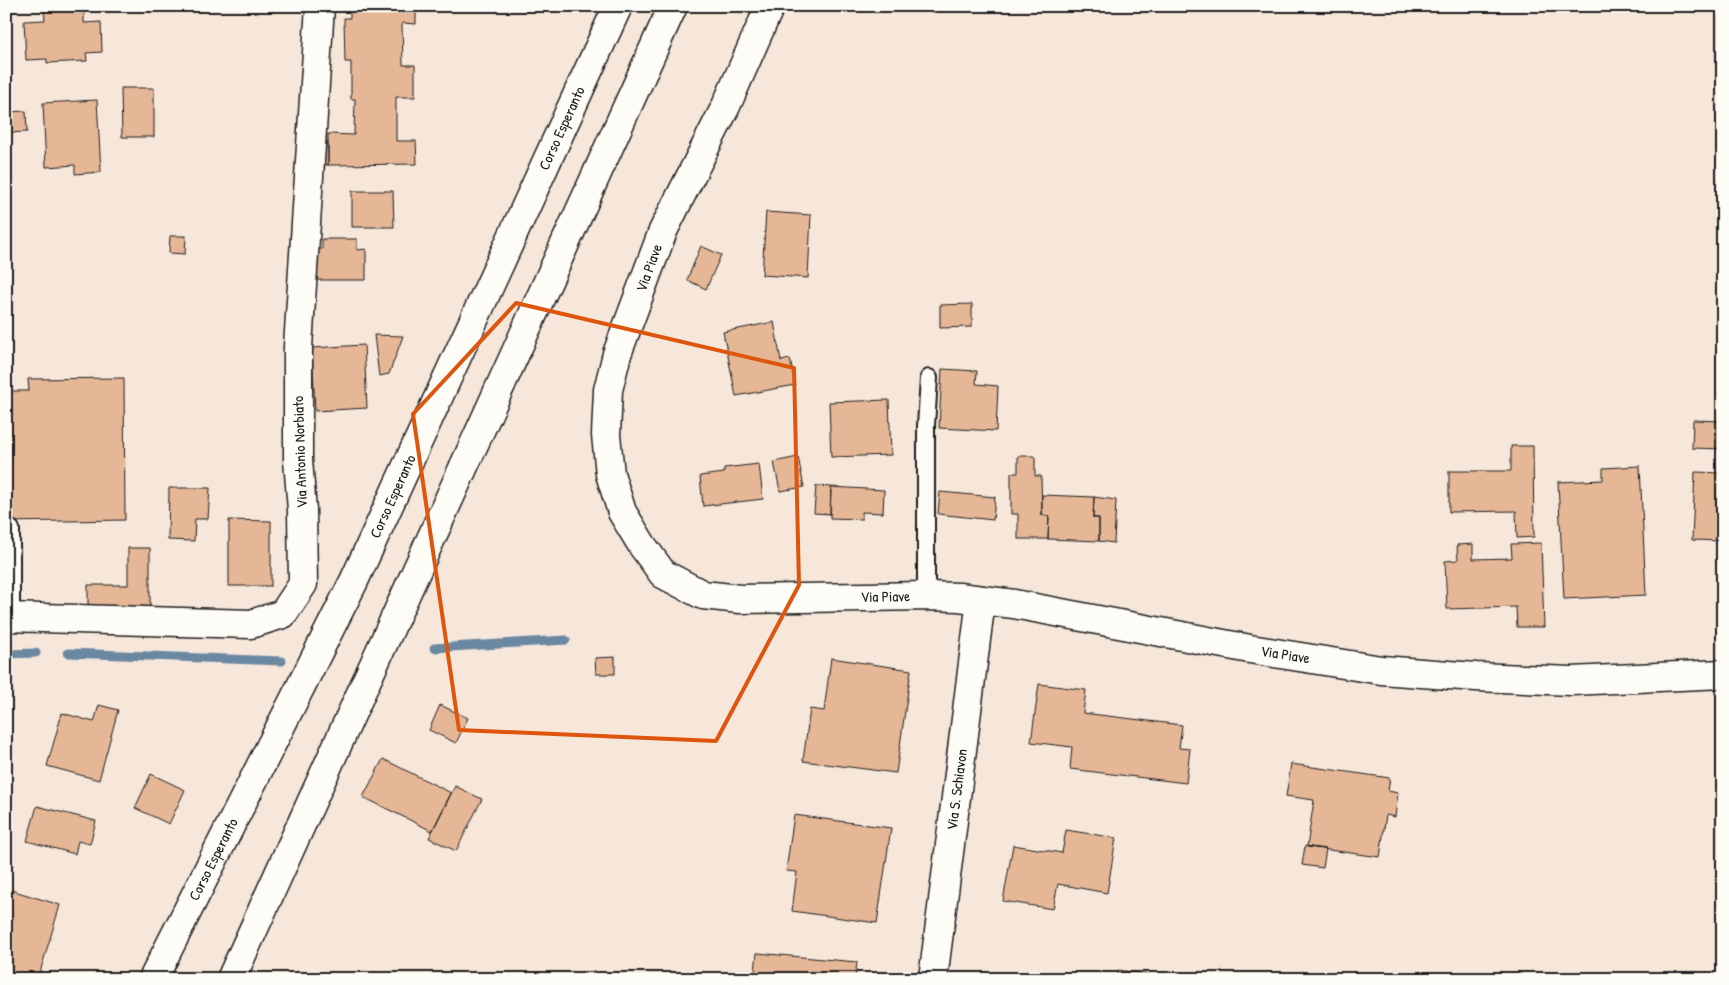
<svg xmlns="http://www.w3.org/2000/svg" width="1729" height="985" viewBox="0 0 1729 985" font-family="'Patrick Hand',sans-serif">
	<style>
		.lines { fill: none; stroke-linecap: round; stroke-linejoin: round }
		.stream { stroke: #6b88a2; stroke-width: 9 }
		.building { fill: #e6b797; stroke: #1c1c1c }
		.service-casing { stroke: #1c1c1c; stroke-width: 20 }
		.minor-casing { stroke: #1c1c1c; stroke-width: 31 }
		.trunk-casing { stroke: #1c1c1c; stroke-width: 31 }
		.service { stroke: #fdfcf7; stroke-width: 16 }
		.minor { stroke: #fdfcf7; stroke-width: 28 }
		.trunk { stroke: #fdfcf7; stroke-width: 28 }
		.marked { fill: none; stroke: #de560d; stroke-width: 4; stroke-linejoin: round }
		.labels { text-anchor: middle; stroke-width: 4.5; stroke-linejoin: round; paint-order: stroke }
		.street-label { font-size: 15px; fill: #1c1c1c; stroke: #fdfcf7 }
	</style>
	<rect width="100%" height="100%" fill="#f6e7da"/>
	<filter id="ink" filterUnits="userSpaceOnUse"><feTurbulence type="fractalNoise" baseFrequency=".02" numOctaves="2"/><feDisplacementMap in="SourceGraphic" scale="10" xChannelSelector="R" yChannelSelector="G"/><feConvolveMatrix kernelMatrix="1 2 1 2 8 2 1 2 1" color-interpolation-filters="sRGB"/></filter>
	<g filter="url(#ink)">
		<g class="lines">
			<!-- stream -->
			<path class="stream" d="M434 648 566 640
				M68 653 282 661
				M6 654 36 653"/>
		</g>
		<!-- building -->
		<path class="building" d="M350 6H416V24L402 23 403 65H415V97H396V141H416L417 164 328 165V134L354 135 355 99H351V62H345L344 18H350Z
			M84 9V23L101 22 102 52 86 53 87 61 47 63V59L26 60 24 21 45 20 44 11Z
			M121 88H154V137H122Z
			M97 100 101 172 75 174V165L46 167 43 103Z
			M26 111 27 132 6 133V112Z
			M316 141 328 142V165H316Z
			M352 191H393L394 227H352Z
			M766 212 811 215 808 278 762 275Z
			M170 236H186L185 254 169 253Z
			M322 239H357V250L366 249V280H313L314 249H322Z
			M701 246 721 255 706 289 687 280Z
			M972 304V327L940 328V305Z
			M774 322 781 361 790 359 795 385 736 396 723 332Z
			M374 335 403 336 389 374 379 376Z
			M364 345 367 408 315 411 312 348Z
			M942 369 977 371 976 384 998 386 996 431 939 428Z
			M124 378 125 520 6 522V391H29L28 379Z
			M889 400 891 455 831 457 829 402Z
			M1693 420 1723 421V449L1692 448Z
			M1511 446H1533L1534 537 1517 538 1516 511 1449 512V471H1511Z
			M1018 456H1035V476H1041L1042 515 1049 516 1048 539H1018V514H1011V473H1018Z
			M798 457 804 487 780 491 774 462Z
			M759 464 763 499 703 506 700 476 724 473V468Z
			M1640 466 1646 595 1564 599 1558 482 1603 480V468Z
			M1695 472 1723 473V541L1692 540Z
			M816 486 831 487 830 514 814 513Z
			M831 487 884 490 883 513 862 512V519L830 518Z
			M169 488H210L208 519H195L194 541 168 540Z
			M940 492 995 497 993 520 938 514Z
			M1042 495 1094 497 1093 518H1099V541L1048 539 1049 516 1042 515Z
			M1094 497 1116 500 1114 543 1099 541V518H1093Z
			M229 520 271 521V586H229Z
			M1541 543 1544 627H1517L1516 607 1447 609 1445 561 1458 560 1457 545 1473 544V559L1512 558 1511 544Z
			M128 548H150V610H88V585H128Z
			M615 657V674H596L595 658Z
			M831 658 911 670 896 773 803 761 810 709 824 711Z
			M1039 684 1086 690 1083 713 1182 725 1179 748 1190 749 1186 783 1070 769 1072 747 1031 742Z
			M99 705 118 710 99 780 47 766 62 713 94 722Z
			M440 705 468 718 456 743 429 730Z
			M383 759 451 793 432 831 363 797Z
			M1291 764 1390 778 1388 791 1398 793 1395 817 1386 815 1380 857 1307 847 1314 800 1286 796Z
			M151 774 185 790 169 824 135 808Z
			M455 786 482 799 456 851 429 838Z
			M37 806 96 821 90 844 78 841 75 854 27 841Z
			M794 815 891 828 877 923 792 911 797 872 786 871Z
			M1066 830 1116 838 1107 893 1058 884 1053 909 1003 901 1013 845 1062 853Z
			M1305 846 1326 849 1323 868 1302 865Z
			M11 890 60 905 38 979H6V904Z
			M757 953 857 962 855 979H754Z
			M1118 970 1162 977 1161 979H1117Z
			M974 976 998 979H974Z"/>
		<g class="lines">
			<!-- service casing -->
			<g class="service-casing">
				<path id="service" d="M926 596V426L929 378
					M11 617V529"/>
			</g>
			<!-- minor casing -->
			<g class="minor-casing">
				<g id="minor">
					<path id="s1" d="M770 6 726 106 663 231 617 354 608 390 606 435 610 474 622 512 642 545 663 574 703 595 740 599 926 596 959 597 1014 604 1250 649 1381 670 1476 677 1571 681 1723 674"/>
					<path d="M6 617 251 624 283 614 303 584 302 510 298 460V347L320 6"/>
					<path id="s2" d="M933 979 981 600"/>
				</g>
			</g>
			<!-- trunk casing -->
			<g class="trunk-casing">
				<g id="trunk">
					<path id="s3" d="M153 979 354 581 618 6"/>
					<path d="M231 979 673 6"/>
				</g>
			</g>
			<!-- service -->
			<use href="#service" class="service"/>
			<!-- minor -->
			<use href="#minor" class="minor"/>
			<!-- trunk -->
			<use href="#trunk" class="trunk"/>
		</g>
	</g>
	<!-- marked area -->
	<path class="marked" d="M516 303 794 368 799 585 716 741 459 730 413 414Z"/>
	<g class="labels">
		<!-- street labels -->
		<g class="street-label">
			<text dy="5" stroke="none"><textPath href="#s3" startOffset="944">Corso Esperanto</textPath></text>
			<text transform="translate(649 268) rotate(-70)" y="5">Via Piave</text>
			<text transform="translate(300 452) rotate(-92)" y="5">Via Antonio Norbiato</text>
			<text dy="5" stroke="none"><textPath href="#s3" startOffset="539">Corso Esperanto</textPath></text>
			<text dy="5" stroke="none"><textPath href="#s1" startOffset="844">Via Piave</textPath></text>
			<text dy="5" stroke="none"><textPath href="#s1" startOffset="1249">Via Piave</textPath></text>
			<text dy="5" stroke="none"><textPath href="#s2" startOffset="191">Via S. Schiavon</textPath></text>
			<text dy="5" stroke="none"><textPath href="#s3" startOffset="134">Corso Esperanto</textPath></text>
		</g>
	</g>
	<!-- margin -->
	<rect width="1729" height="985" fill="none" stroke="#fdfcf7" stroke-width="25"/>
	<rect x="12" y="12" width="1704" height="960" fill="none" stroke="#1c1c1c" stroke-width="2" filter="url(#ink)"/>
</svg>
